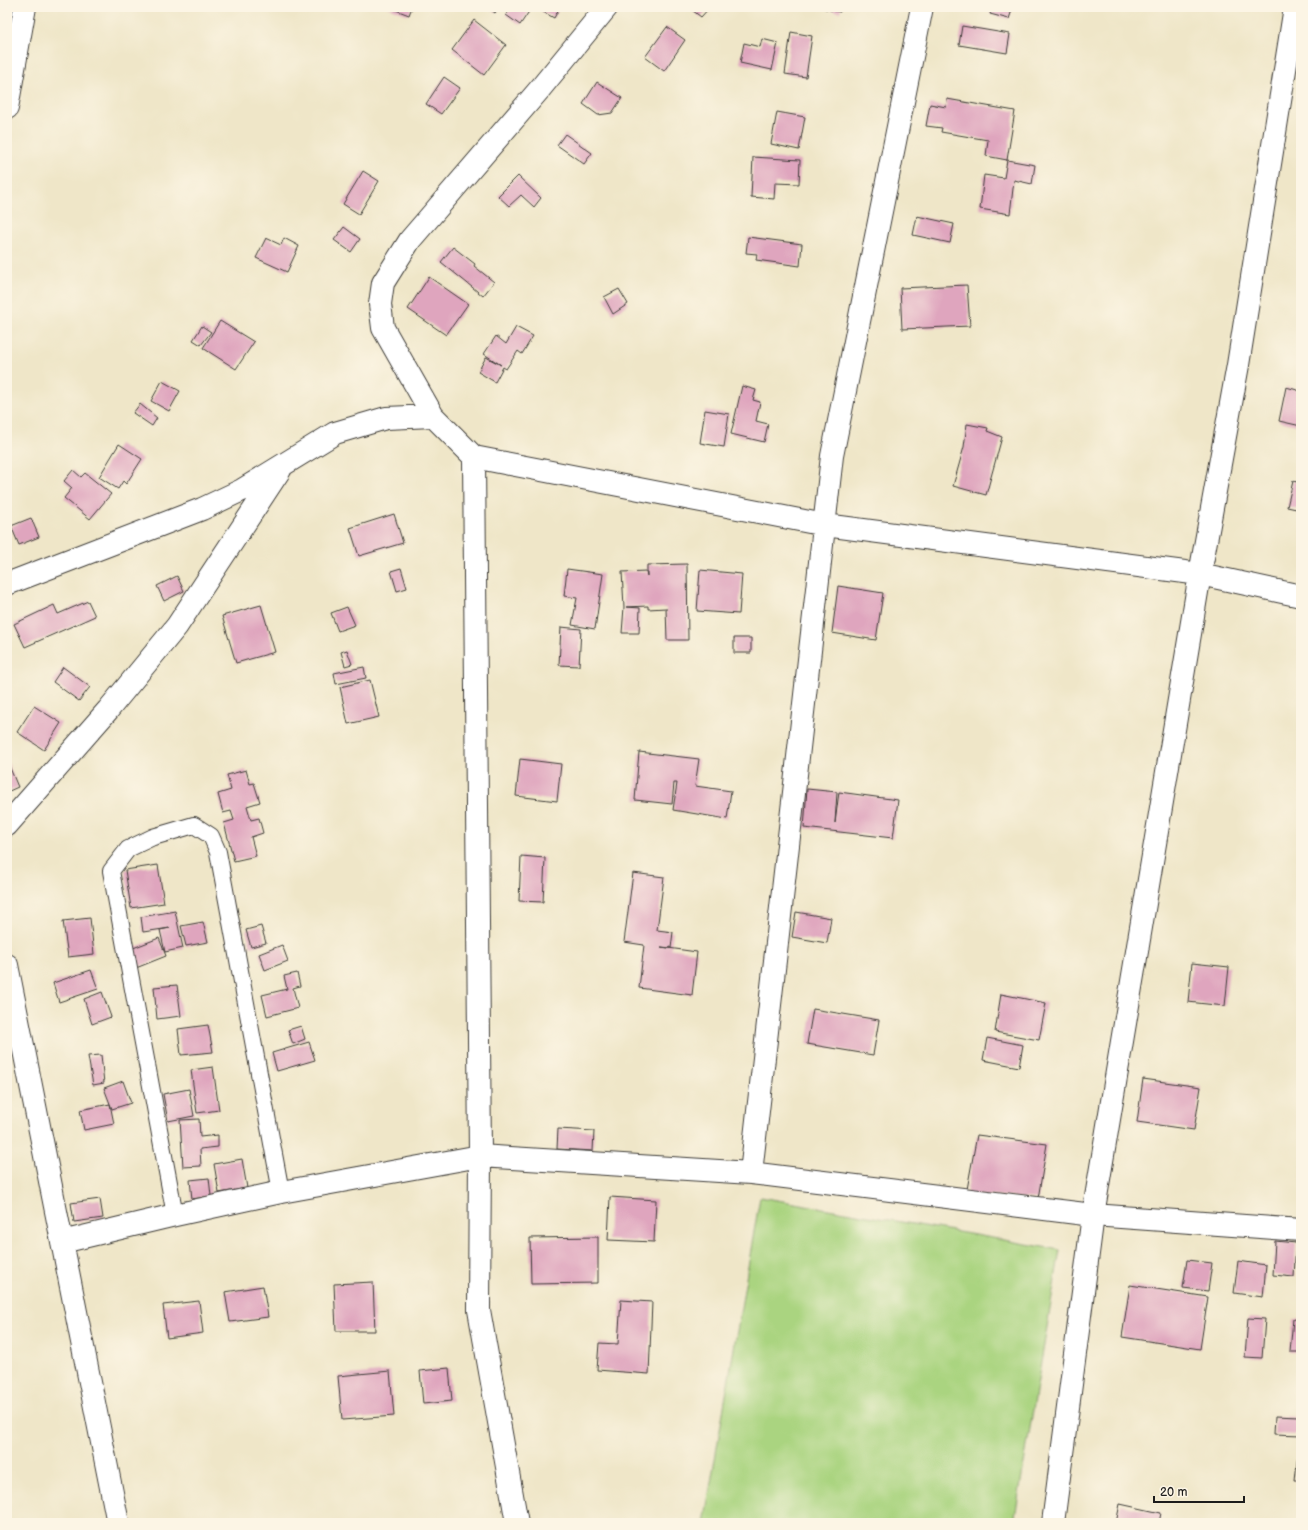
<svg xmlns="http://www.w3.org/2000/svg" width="1308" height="1530" viewBox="0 0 1308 1530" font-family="'Balsamiq Sans',sans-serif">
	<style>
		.green { fill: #aad480; stroke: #63784e }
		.building { fill: #dfa5be }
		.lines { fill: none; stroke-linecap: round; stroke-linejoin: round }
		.lane-casing { stroke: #3c3a36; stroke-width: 18 }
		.street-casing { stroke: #3c3a36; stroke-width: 24 }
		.lane { stroke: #fff; stroke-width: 16 }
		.street { stroke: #fff; stroke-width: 22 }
	</style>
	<rect width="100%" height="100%" fill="#fcf5e5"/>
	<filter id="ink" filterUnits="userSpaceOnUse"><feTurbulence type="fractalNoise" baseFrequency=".025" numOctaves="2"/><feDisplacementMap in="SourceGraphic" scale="8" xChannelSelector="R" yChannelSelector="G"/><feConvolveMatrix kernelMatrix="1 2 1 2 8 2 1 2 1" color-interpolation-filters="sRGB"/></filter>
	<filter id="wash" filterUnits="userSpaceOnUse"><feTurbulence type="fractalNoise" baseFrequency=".012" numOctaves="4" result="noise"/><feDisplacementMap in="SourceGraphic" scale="16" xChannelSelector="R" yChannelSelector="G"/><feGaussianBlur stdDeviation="0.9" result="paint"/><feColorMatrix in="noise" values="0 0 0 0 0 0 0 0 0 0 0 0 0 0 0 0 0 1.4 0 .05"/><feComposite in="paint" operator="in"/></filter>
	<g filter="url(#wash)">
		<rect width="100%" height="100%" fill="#efe6c8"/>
		<!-- green -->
		<path class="green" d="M760 1197 1060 1250 1014 1523H704Z"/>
		<g id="blocks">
			<!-- building -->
			<path class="building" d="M388 7H412L409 15Z
				M487 7H499L495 13Z
				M512 7H532L520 25 506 15Z
				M539 7H560L554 18 538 9Z
				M688 7H710L701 17Z
				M817 7H841L840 12Z
				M992 7H1013L1009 19 990 14Z
				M474 20 506 45 484 75 452 50Z
				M962 26 1010 34 1007 53 959 45Z
				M667 27 685 40 664 71 645 57Z
				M791 32 812 36 806 77 785 74Z
				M762 39 778 43 772 70 740 63 744 43 760 47Z
				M444 77 460 88 441 114 426 104Z
				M597 82 622 98 612 113 598 115 583 104Z
				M947 99 1015 111 1007 160 986 156 988 140 941 132 942 128 926 126 930 104 946 107Z
				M777 112 805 117 799 150 771 144Z
				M565 134 592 153 584 164 557 145Z
				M753 157 800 160 799 184 775 183 774 199 751 197Z
				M1007 160 1035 165 1032 184 1014 180 1010 214 980 209 984 175 1004 178Z
				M363 171 379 181 359 214 343 204Z
				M518 176 541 198 534 207 521 195 509 206 498 196Z
				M917 216 954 224 950 243 913 235Z
				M344 227 360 239 351 252 334 240Z
				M748 237 802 244 800 266 756 260 757 254 746 253Z
				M266 238 281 245 284 238 299 246 287 272 256 258Z
				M453 247 475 264 474 266 494 282 483 296 441 262Z
				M429 277 468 304 446 335 408 309Z
				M967 285 970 326 902 329 900 288Z
				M619 289 628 304 613 314 604 297Z
				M220 321 254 342 236 369 203 348Z
				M202 326 211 332 201 345 193 340Z
				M516 327 533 336 522 354 518 351 506 369 503 367 495 382 478 372 486 357 501 365 484 354 496 336 506 344Z
				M162 381 180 391 169 411 151 401Z
				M742 386 756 390 753 400 760 402 756 421 768 424 764 442 731 434Z
				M1286 387 1301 391V426L1279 421Z
				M140 404 157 418 152 426 133 413Z
				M705 410 729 414 724 447 700 443Z
				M967 424 988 428 987 431 1002 437 986 495 953 486 964 447Z
				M119 444 142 459 126 484 123 481 118 489 99 477Z
				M73 470 81 477 85 473 111 494 90 519 64 498 72 488 64 481Z
				M1293 481 1301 483V510L1287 507Z
				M394 514 403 543 359 556 350 528Z
				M31 518 39 537 19 545 11 526Z
				M687 564 688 640H667L666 608 648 609V606L626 607 640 608 639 633H622L624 607 622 572 646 571 647 576V565Z
				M401 568 407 588 397 591 391 571Z
				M567 569 603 574 595 629 572 625 577 598 564 596Z
				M700 570 742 574 739 614 697 611Z
				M177 576 184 591 164 601 157 586Z
				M838 586 883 593 876 640 832 633Z
				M88 601 95 616 25 647 14 624 54 605 58 614Z
				M261 605 275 652 236 663 222 616Z
				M347 607 355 625 338 631 331 613Z
				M561 627 581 629 579 666 559 665Z
				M734 638H751V653H734Z
				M347 650 352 664 345 666 341 652Z
				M63 667 90 687 79 701 53 682Z
				M364 667 366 678 336 684 334 673Z
				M370 680 379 717 348 724 340 687Z
				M34 706 61 723 44 750 17 732Z
				M639 752 699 759 695 786 731 791 727 819 673 810 677 783H674L672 804 635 800Z
				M520 759 561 764 557 801 516 796Z
				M7 761 18 787 7 792Z
				M246 770 250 784 254 783 260 802 247 806 251 820 259 818 263 833 251 837 256 856 234 861 224 823 234 820 231 811 223 813 218 794 231 790 227 775Z
				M807 789 837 792 835 823 839 792 898 800 893 838 804 828Z
				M521 856 545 858 543 902 519 901Z
				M158 865 164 903 131 908 125 870Z
				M633 873 664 877 657 930 673 932 671 948 661 947 697 952 692 995 639 988 644 945 624 942Z
				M175 911 183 948 165 952 160 930 170 928 143 932 141 917Z
				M796 912 831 918 827 943 792 937Z
				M90 918 94 954 68 957 63 921Z
				M203 922 208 942 186 946 181 926Z
				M261 926 266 943 251 947 246 930Z
				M159 938 166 956 136 968 128 950Z
				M282 945 288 961 265 970 259 954Z
				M1192 963 1229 967 1225 1006 1188 1002Z
				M91 970 98 989 59 1002 53 983Z
				M297 973 300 986 293 988 298 1008 267 1016 262 995 287 989 284 976Z
				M177 985 181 1016 157 1019 154 987Z
				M102 992 111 1017 92 1024 84 999Z
				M1001 994 1046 1003 1039 1040 995 1032Z
				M813 1009 879 1020 873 1055 807 1044Z
				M208 1025 213 1052 181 1055 178 1029Z
				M301 1026 305 1039 293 1044 288 1030Z
				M987 1038 1023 1045 1019 1067 983 1060Z
				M309 1042 315 1060 277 1071 272 1053Z
				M101 1055 104 1083 93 1085 88 1056Z
				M213 1067 219 1110 197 1113 191 1070Z
				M1143 1079 1201 1087 1194 1130 1137 1122Z
				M123 1081 131 1103 112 1109 104 1088Z
				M189 1089 194 1116 168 1121 163 1094Z
				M110 1104 114 1124 84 1130 80 1110Z
				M199 1119 200 1137 218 1135V1147L200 1149 201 1166 183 1167 180 1120Z
				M558 1129 594 1131 593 1151 557 1149Z
				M977 1135 1047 1144 1038 1199 966 1195Z
				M242 1159 247 1188 219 1193 214 1164Z
				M209 1178 211 1196 192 1199 190 1180Z
				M610 1197 656 1200 654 1242 608 1240Z
				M100 1199 103 1218 74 1222 71 1203Z
				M598 1237V1283L531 1284 530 1238Z
				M1275 1241 1296 1243 1294 1277 1273 1275Z
				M1187 1260 1212 1263 1208 1291 1183 1288Z
				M1238 1261 1266 1265 1263 1297 1234 1293Z
				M373 1282 375 1331H336L334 1284Z
				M1130 1285 1208 1297 1200 1349 1122 1337Z
				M263 1286 268 1317 230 1322 225 1292Z
				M621 1300 652 1302 649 1374 597 1370 599 1343 618 1344Z
				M199 1301 203 1333 167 1338 163 1305Z
				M1248 1318 1265 1319 1262 1358 1245 1357Z
				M1293 1319 1301 1320V1352H1290Z
				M449 1368 452 1401 423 1404 420 1371Z
				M390 1371 394 1416 342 1420 338 1376Z
				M1299 1399H1301V1435L1274 1434 1275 1416 1298 1417Z
				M1299 1443 1301 1444V1481H1295Z
				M1120 1504 1161 1513 1159 1523H1116Z"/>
		</g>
	</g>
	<g filter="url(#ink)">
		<use href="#blocks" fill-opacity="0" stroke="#3c3a36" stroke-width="1"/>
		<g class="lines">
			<!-- lane casing -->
			<g class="lane-casing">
				<path id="lane" d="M175 1215 111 871 128 849 153 837 194 825 211 836 218 852 281 1192"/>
			</g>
			<!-- street casing -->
			<g class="street-casing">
				<path id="street" d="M607 7 539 90 410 240 383 283 380 304 383 328 433 416 474 457 825 525 1200 574 1301 596
					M7 108 25 7
					M474 457 480 1156 479 1310 517 1523
					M7 584 202 509 242 490 335 433 386 418 433 416
					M7 825 108 710 177 626 280 470
					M7 965 118 1523
					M751 1173 832 456 922 7
					M62 1242 175 1215 281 1192 480 1156 751 1173 1093 1215 1301 1230
					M1053 1523 1093 1215 1200 574 1238 365 1295 7"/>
			</g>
			<!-- lane -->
			<use href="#lane" class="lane"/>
			<!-- street -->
			<use href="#street" class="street"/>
		</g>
	</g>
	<!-- margin -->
	<rect width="1308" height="1530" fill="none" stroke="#fcf5e5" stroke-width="24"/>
	<!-- scale -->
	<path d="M1154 1496v6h90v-6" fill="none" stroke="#1c1c1c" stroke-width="2"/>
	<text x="1160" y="1496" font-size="12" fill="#1c1c1c" stroke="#fcf5e5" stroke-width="3" paint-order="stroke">20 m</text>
</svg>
